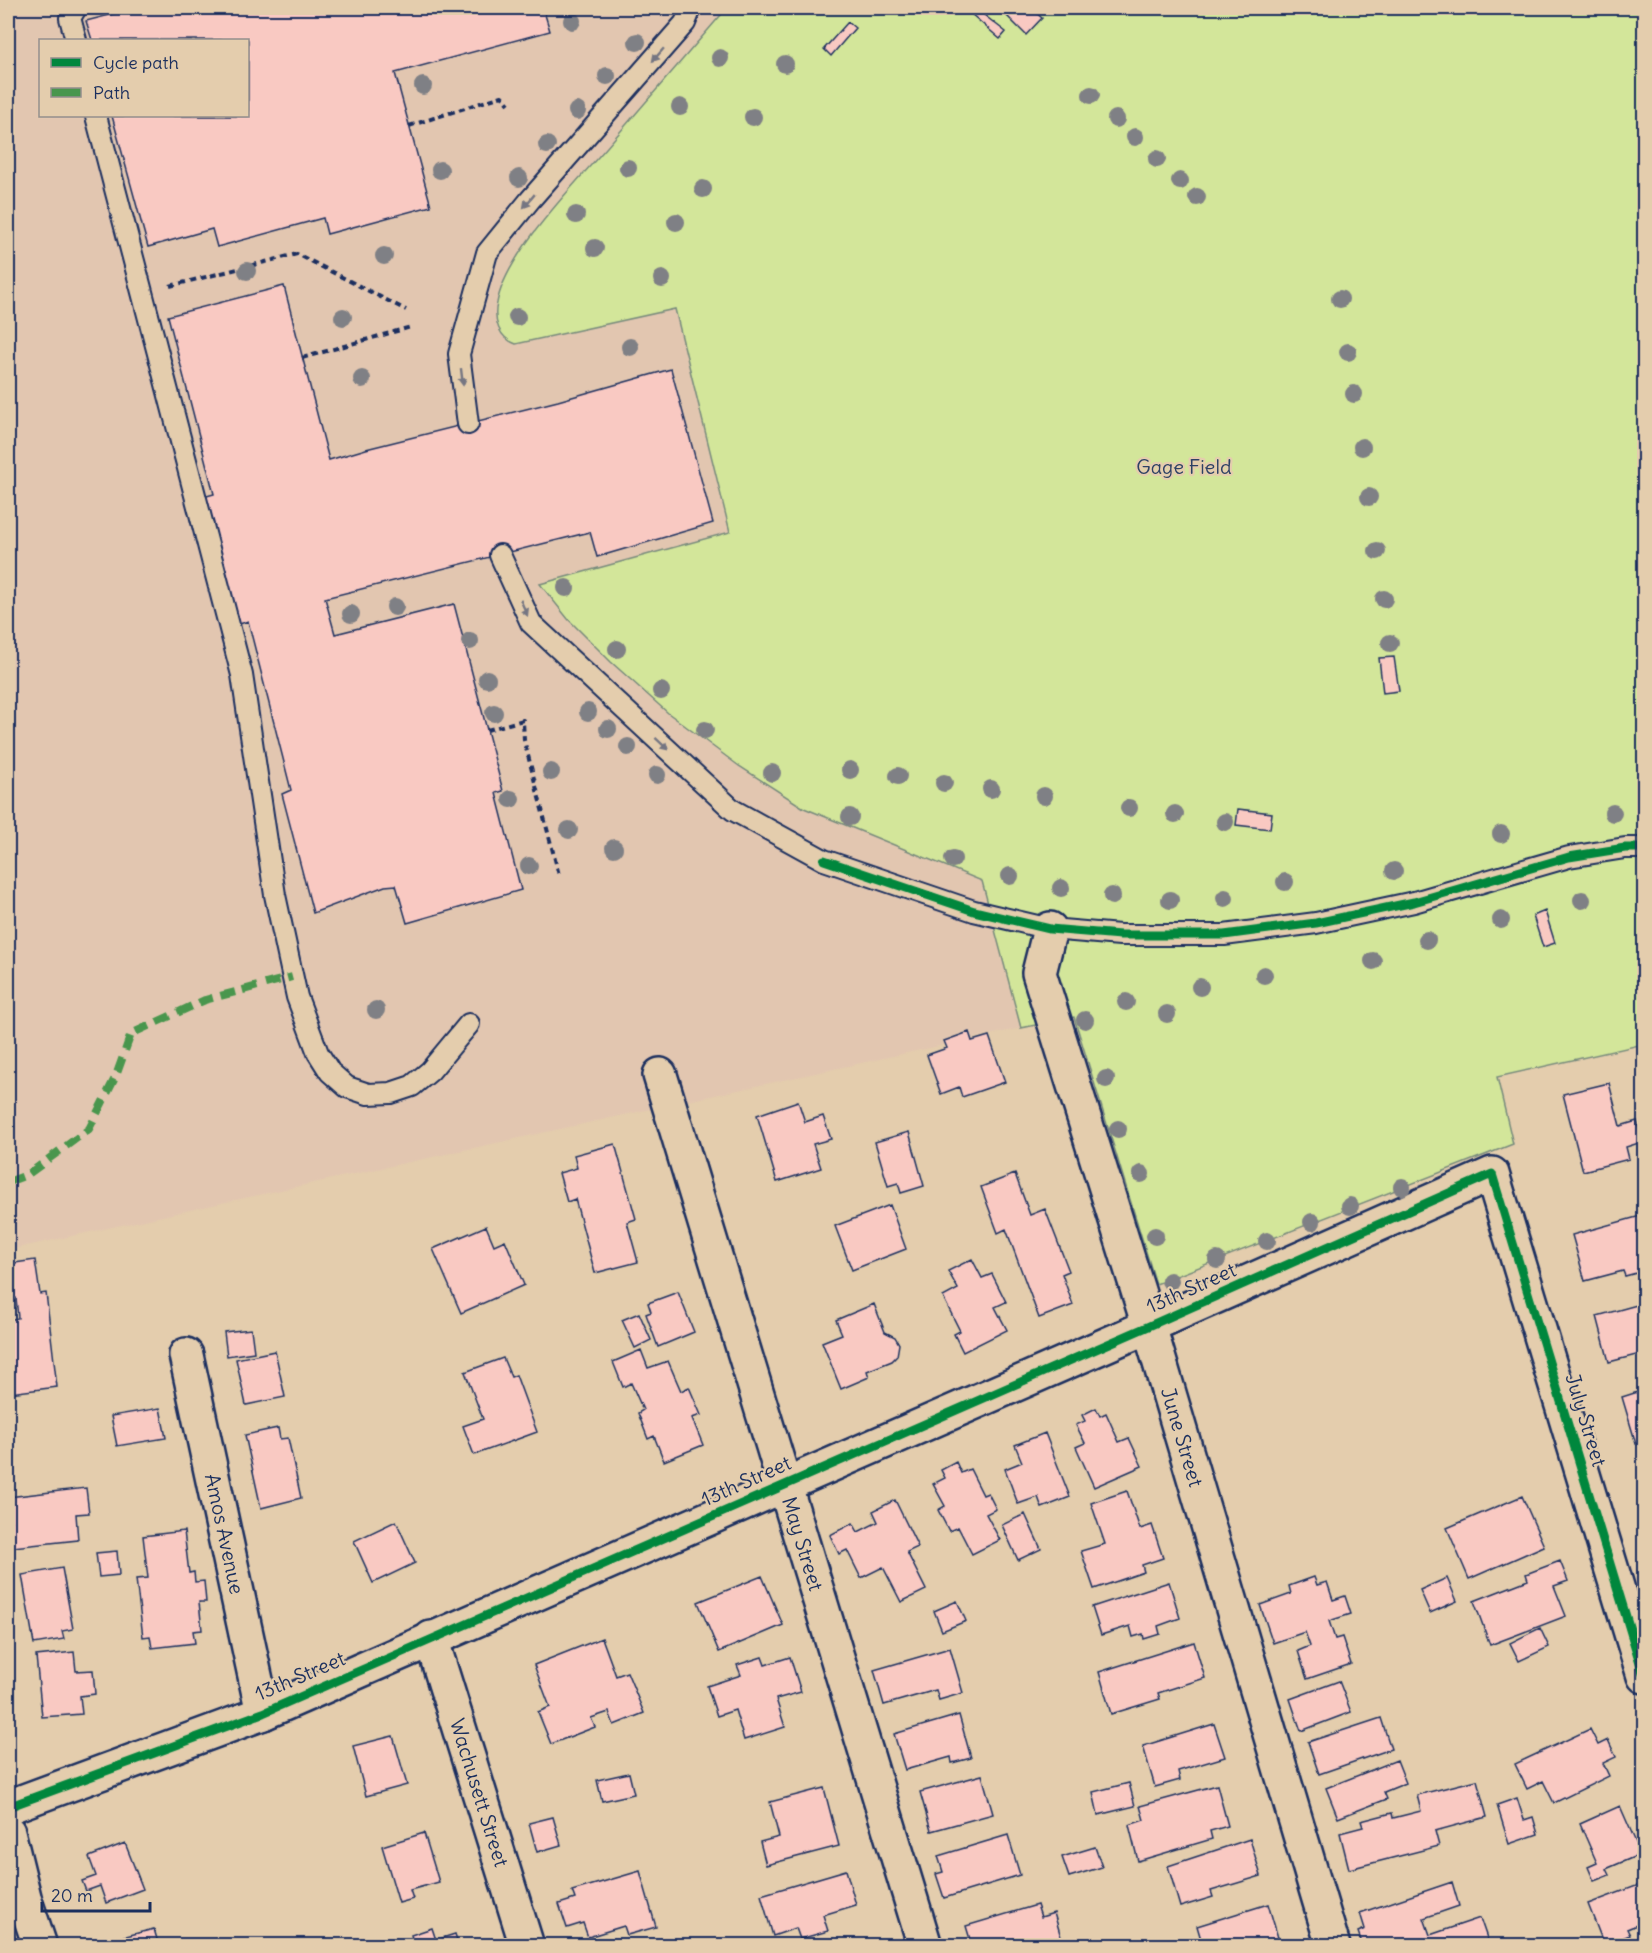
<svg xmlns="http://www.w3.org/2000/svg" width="1652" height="1953" viewBox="0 0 1652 1953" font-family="Delius,sans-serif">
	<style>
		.built { fill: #e2c6b0; fill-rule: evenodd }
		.green { fill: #d3e69a; stroke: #778a7c; stroke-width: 1.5 }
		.building { fill: #f9c9c2; stroke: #1b2f5e; stroke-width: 1.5 }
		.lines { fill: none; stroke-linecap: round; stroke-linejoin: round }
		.service-casing { stroke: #1b2f5e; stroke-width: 24 }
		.minor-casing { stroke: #1b2f5e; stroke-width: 38 }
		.primary-casing { stroke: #1b2f5e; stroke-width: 38 }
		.path { stroke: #1b2f5e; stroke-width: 4; stroke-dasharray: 6 4.5; stroke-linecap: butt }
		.service { stroke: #e4cdad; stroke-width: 20 }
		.minor { stroke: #e4cdad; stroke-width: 33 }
		.primary { stroke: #e4cdad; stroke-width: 33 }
		.quiet { stroke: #49964d; stroke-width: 8; stroke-dasharray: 15 8; stroke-linecap: butt }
		.cycleway-casing { stroke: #e4cdad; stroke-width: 13 }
		.cycleway { stroke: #00873e; stroke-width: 9 }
		.tree { fill: #7f8085 }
		.oneway { fill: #757682 }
		.labels { text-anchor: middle; stroke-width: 4.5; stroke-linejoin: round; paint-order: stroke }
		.park-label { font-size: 20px; fill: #2d4164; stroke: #e4cdad }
		.street-label { font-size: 20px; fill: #1b2f5e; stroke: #e4cdad }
	</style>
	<rect width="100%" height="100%" fill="#e4cdad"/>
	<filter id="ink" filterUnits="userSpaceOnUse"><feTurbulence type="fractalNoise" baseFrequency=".0167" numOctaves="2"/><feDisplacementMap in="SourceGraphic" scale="12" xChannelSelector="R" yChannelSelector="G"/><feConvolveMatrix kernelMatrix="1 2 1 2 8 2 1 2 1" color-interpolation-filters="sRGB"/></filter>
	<g filter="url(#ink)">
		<!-- built -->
		<path class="built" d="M8 8H727L544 219 515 261 496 305 500 333 516 344 675 309 730 532 541 584 568 619 611 662 668 713 739 766 804 808 982 881 1021 1028 8 1250ZM40 40H248V116H40Z"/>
		<!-- green -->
		<path class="green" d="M727 8H1644V1044L1497 1077 1513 1144 1156 1284 1074 1017 1021 1028 982 881 804 808 739 766 668 713 611 662 568 619 540 584 730 532 675 309 516 344C499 338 493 321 497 303 506 254 574 185 607 147 647 100 687 54 727 8Z"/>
		<!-- building -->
		<path class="building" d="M137 8H543L550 31 395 73 431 206 327 234 323 218 217 247 212 229 148 247 112 116H248V40H92L86 21Z
			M975 8 1006 32 1000 39 970 13Z
			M1011 8H1031L1042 18 1026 35 1005 14Z
			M848 22 855 28 831 56 824 49Z
			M284 286 329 460 366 449 558 401 671 369 713 523 597 557 590 532 325 598 335 634 454 604 503 791 496 793 521 890 407 923 396 885 385 886 313 913 282 794 291 790 248 621 237 625 203 497 214 494 168 316Z
			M1394 657 1399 691 1383 693 1379 658Z
			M1238 809 1272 813 1270 829 1236 825Z
			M1545 911 1555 943 1543 947 1533 916Z
			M969 1032 972 1041 989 1036 1005 1082 962 1097 959 1087 941 1094 927 1055 947 1048 944 1041Z
			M1609 1083 1620 1126 1637 1121 1642 1142 1626 1147 1629 1159 1583 1171 1563 1094Z
			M798 1101 805 1122 823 1116 831 1139 813 1144 821 1168 777 1182 757 1115Z
			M909 1132 924 1186 901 1193 898 1183 888 1186 875 1142Z
			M615 1144 636 1219 627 1222 638 1262 595 1273 575 1199 567 1202 559 1173 577 1168 574 1155Z
			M1015 1174 1030 1215 1045 1209 1069 1271 1062 1274 1073 1305 1039 1318 1006 1229 998 1233 981 1187Z
			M890 1205 906 1249 852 1270 835 1226Z
			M1644 1215V1271L1625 1276 1623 1271 1585 1281 1572 1235Z
			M486 1226 494 1245 505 1240 524 1285 461 1313 433 1249Z
			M972 1259 982 1278 992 1274 1006 1302 995 1307 1007 1330 963 1352 954 1334 960 1331 943 1297 958 1289 948 1271Z
			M35 1260 40 1294 46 1293 57 1387 10 1393 8 1378V1320L18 1318 16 1298 8 1299V1264Z
			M678 1292 694 1332 658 1347 646 1314 651 1312 648 1303Z
			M1644 1303V1353L1609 1362 1597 1316Z
			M874 1304 885 1332 895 1337 899 1344 897 1356 892 1361 867 1371 869 1377 841 1389 822 1342 842 1334 836 1320Z
			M639 1313 651 1340 635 1348 622 1320Z
			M251 1329 254 1352 227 1356 224 1332Z
			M641 1350 648 1368 668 1361 681 1391 689 1387 701 1415 692 1418 703 1445 664 1461 654 1436 648 1439 638 1413 643 1410 631 1383 623 1387 613 1362Z
			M275 1351 285 1397 246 1405 236 1359Z
			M503 1358 511 1377 516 1375 537 1432 474 1455 463 1426 483 1419 465 1372Z
			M1644 1390V1441L1636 1444 1622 1397Z
			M160 1408 166 1438 117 1446 111 1416Z
			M1096 1408 1100 1416 1106 1413 1119 1442 1129 1438 1142 1466 1094 1487 1076 1447 1085 1443 1076 1425 1085 1421 1082 1415Z
			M278 1428 280 1439 288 1438 301 1498 261 1508 245 1435Z
			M1045 1433 1070 1497 1042 1508 1038 1497 1018 1504 1005 1469 1022 1462 1015 1445Z
			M956 1462 961 1473 970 1469 983 1495 988 1493 996 1509 986 1514 1000 1540 972 1554 958 1527 949 1531 938 1510 945 1506 933 1484 945 1478 941 1470Z
			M86 1488 89 1513 76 1514 78 1540 13 1547 8 1497Z
			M1127 1491 1140 1529 1152 1525 1163 1558 1142 1565 1144 1572 1094 1589 1081 1551 1105 1544 1091 1503Z
			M1522 1496 1544 1546 1469 1579 1447 1528Z
			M895 1500 918 1547 907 1552 926 1590 901 1602 883 1567 861 1578 847 1550 839 1554 830 1535 853 1523 858 1532 878 1522 873 1511Z
			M1025 1514 1041 1549 1018 1560 1002 1525Z
			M396 1521 415 1563 373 1583 354 1541Z
			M184 1531 189 1573 194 1572 195 1582 204 1581 206 1602H199L202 1630 193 1631 195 1643 152 1648 150 1636 143 1637 136 1579 148 1578 143 1536Z
			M117 1551 119 1575 99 1577 96 1553Z
			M1560 1561 1568 1581 1554 1586 1566 1616 1490 1645 1474 1601 1528 1580 1526 1574Z
			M62 1568 73 1629 62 1631 64 1639 34 1644 22 1575Z
			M762 1576 783 1625 719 1652 698 1602Z
			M1314 1577 1317 1585 1327 1582 1333 1600 1345 1596 1351 1614 1329 1621 1335 1639 1342 1637 1351 1664 1307 1679 1298 1651 1310 1646 1305 1632 1273 1643 1260 1605 1291 1594 1289 1586Z
			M1447 1578 1457 1601 1430 1613 1420 1590Z
			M1169 1582 1180 1618 1158 1626 1160 1634 1144 1639 1143 1634 1133 1637 1130 1626 1101 1635 1092 1607Z
			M957 1601 966 1621 942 1631 934 1611Z
			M1540 1628 1549 1647 1519 1661 1510 1643Z
			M602 1638 616 1676 627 1672 644 1713 614 1725 609 1712 591 1718 595 1727 551 1744 538 1712 550 1707 534 1665Z
			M1194 1642 1205 1678 1158 1693 1160 1699 1111 1714 1099 1672Z
			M950 1648 963 1693 939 1700 936 1690 884 1705 874 1670Z
			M74 1652 76 1671 93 1670 95 1694 80 1696 82 1714 42 1717 36 1656Z
			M762 1657 765 1665 790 1657 801 1692 776 1699 785 1727 744 1740 735 1710 717 1716 707 1686 741 1675 737 1665Z
			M1339 1681 1351 1712 1301 1731 1290 1699Z
			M959 1715 971 1758 952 1763 951 1757 905 1770 894 1734Z
			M1381 1718 1391 1749 1319 1774 1308 1742Z
			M1214 1724 1225 1757 1178 1771 1180 1780 1155 1787 1143 1746Z
			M1590 1729 1598 1745 1608 1740 1616 1757 1603 1763 1609 1776 1554 1803 1543 1781 1527 1789 1515 1764Z
			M393 1736 407 1785 366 1796 353 1746Z
			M1397 1760 1406 1783 1384 1792 1387 1799 1338 1818 1326 1788Z
			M629 1773 634 1794 602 1801 597 1780Z
			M982 1775 993 1814 931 1831 920 1792Z
			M1477 1780 1487 1817 1435 1831 1439 1846 1349 1869 1340 1833 1363 1827 1361 1821 1392 1813 1393 1818 1421 1811 1417 1795Z
			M1129 1783 1135 1806 1098 1815 1093 1792Z
			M1217 1785 1228 1826 1210 1831 1212 1839 1138 1861 1129 1825 1144 1820 1140 1806Z
			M824 1788 839 1846 766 1865 760 1842 779 1837 770 1802Z
			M1517 1798 1524 1820 1533 1817 1538 1834 1509 1844 1497 1805Z
			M1620 1806 1641 1854 1606 1869 1609 1875 1594 1881 1588 1867 1597 1863 1580 1824Z
			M553 1817 561 1845 537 1852 529 1823Z
			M424 1833 439 1882 410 1890 413 1899 399 1903 382 1846Z
			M1008 1835 1020 1875 944 1898 936 1874 943 1872 938 1856Z
			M1250 1839 1261 1876 1211 1891 1213 1897 1180 1907 1168 1866Z
			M125 1843 143 1889 106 1903 100 1886 86 1891 82 1881 96 1876 89 1857Z
			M1095 1847 1102 1867 1069 1877 1062 1857Z
			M846 1870 856 1905 823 1915 828 1931 800 1939 796 1928 773 1936 761 1895Z
			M640 1871 656 1927 627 1935 624 1926 588 1937 583 1923 567 1928 559 1904 575 1899 572 1891Z
			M1452 1882 1459 1906 1424 1918 1430 1935 1480 1918 1488 1941 1474 1946H1363L1358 1932 1365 1929 1360 1913Z
			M1644 1883V1922L1627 1929 1630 1935 1604 1945 1588 1904Z
			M1268 1904 1279 1941 1265 1946H1203L1197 1926Z
			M1037 1905 1041 1917 1054 1913 1061 1937 1042 1942 1043 1946H972L966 1926Z
			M432 1928 436 1940 455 1934 459 1946H414L411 1935Z
			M154 1929 159 1946H116L114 1939Z"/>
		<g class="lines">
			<!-- service casing -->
			<g class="service-casing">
				<path id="service" d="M76 8 70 18 76 40
					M96 116 242 675 275 895 297 997 318 1053 330 1072 347 1087 368 1094 391 1093 412 1086 430 1071 469 1024
					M468 424 459 354 487 253 530 200 685 23 691 8
					M500 555 531 623 733 810 824 860 974 911 1050 929 1120 935H1224L1316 923 1414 902 1569 857 1625 848H1644"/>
			</g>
			<!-- minor casing -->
			<g class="minor-casing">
				<g id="minor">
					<path id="s1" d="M1050 929 1039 973 1149 1326 1333 1946"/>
					<path id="s2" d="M660 1075 925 1946"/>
					<path id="s3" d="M186 1355 263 1713"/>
					<path id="s4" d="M431 1638 527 1946"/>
					<path d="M8 1807 263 1713 1149 1326 1492 1174 1644 1676"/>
				</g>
			</g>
			<!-- primary casing -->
			<g class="primary-casing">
				<path id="primary" d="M8 1832 25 1901 40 1946"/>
			</g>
			<!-- path -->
			<path class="path" d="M409 126 502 96 509 104
				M170 286 297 254 406 310
				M302 358 411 327
				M487 730 523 720 524 740 559 875"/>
			<!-- service -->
			<use href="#service" class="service"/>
			<!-- minor -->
			<use href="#minor" class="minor"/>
			<!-- primary -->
			<use href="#primary" class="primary"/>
			<!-- quiet -->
			<path class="quiet" d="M8 1182 27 1175 89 1129 116 1076 131 1034 205 1000 292 977"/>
			<!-- cycleway casing -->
			<g class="cycleway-casing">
				<path id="cycleway" d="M824 860 974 911 1050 929 1120 935H1224L1316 923 1414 902 1569 857 1625 848H1644
					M8 1807 263 1713 1149 1326 1492 1174 1644 1676"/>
			</g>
			<!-- cycleway -->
			<use href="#cycleway" class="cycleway"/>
		</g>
		<!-- trees -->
		<g class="tree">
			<circle cx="572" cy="21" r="9"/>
			<circle cx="637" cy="42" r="9"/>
			<circle cx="720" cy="58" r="9"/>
			<circle cx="785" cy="64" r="9"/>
			<circle cx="607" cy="76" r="9"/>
			<circle cx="423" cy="86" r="9"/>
			<circle cx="1091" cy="95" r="9"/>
			<circle cx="680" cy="107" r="9"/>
			<circle cx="577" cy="111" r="9"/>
			<circle cx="753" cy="117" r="9"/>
			<circle cx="1116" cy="119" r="9"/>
			<circle cx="1135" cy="137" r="9"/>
			<circle cx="547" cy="145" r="9"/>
			<circle cx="1157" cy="159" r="9"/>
			<circle cx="628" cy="168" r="9"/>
			<circle cx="440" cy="170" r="9"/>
			<circle cx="519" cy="178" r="9"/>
			<circle cx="1180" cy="181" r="9"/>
			<circle cx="703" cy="189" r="9"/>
			<circle cx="1197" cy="197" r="9"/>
			<circle cx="576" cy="215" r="9"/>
			<circle cx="676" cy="222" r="9"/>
			<circle cx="595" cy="248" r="9"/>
			<circle cx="384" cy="256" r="9"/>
			<circle cx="247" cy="271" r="9"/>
			<circle cx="662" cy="279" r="9"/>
			<circle cx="1340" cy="299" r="9"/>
			<circle cx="343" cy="317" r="9"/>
			<circle cx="517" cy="317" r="9"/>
			<circle cx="630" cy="347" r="9"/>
			<circle cx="1348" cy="352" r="9"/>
			<circle cx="362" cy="379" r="9"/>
			<circle cx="1354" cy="394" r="9"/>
			<circle cx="1362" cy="447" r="9"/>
			<circle cx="1369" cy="497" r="9"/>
			<circle cx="1377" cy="551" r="9"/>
			<circle cx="566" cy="588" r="9"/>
			<circle cx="1384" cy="599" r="9"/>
			<circle cx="395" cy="607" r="9"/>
			<circle cx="351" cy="614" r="9"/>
			<circle cx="470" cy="641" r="9"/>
			<circle cx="1390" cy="643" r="9"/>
			<circle cx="617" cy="649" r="9"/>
			<circle cx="487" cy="679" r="9"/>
			<circle cx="661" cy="691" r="9"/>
			<circle cx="588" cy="712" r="9"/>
			<circle cx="494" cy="713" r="9"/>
			<circle cx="608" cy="729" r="9"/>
			<circle cx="705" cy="730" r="9"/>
			<circle cx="628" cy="747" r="9"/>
			<circle cx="850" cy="770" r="9"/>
			<circle cx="551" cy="772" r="9"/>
			<circle cx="772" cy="773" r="9"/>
			<circle cx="657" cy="775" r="9"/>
			<circle cx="898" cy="776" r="9"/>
			<circle cx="944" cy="783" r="9"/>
			<circle cx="991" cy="789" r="9"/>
			<circle cx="1044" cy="796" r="9"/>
			<circle cx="511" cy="799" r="9"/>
			<circle cx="1129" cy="808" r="9"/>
			<circle cx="1613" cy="813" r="9"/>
			<circle cx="1175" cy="814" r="9"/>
			<circle cx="850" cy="817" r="9"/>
			<circle cx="1225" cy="822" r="9"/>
			<circle cx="569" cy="830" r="9"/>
			<circle cx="1501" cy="834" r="9"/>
			<circle cx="614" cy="848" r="9"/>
			<circle cx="953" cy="859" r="9"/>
			<circle cx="529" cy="866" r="9"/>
			<circle cx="1394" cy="871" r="9"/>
			<circle cx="1010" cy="876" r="9"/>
			<circle cx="1285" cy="882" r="9"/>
			<circle cx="1061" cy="888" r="9"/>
			<circle cx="1112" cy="896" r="9"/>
			<circle cx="1225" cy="898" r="9"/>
			<circle cx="1170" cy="900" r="9"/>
			<circle cx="1582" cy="900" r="9"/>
			<circle cx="1501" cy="920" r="9"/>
			<circle cx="1427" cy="940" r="9"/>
			<circle cx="1373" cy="961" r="9"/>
			<circle cx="1264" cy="975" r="9"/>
			<circle cx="1200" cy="987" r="9"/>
			<circle cx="1126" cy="1002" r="9"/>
			<circle cx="376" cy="1010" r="9"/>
			<circle cx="1167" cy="1014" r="9"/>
			<circle cx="1085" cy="1020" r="9"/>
			<circle cx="1106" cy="1079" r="9"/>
			<circle cx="1118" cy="1129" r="9"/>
			<circle cx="1141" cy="1174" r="9"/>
			<circle cx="1402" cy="1187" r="9"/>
			<circle cx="1350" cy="1206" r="9"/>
			<circle cx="1312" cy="1222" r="9"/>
			<circle cx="1155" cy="1236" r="9"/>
			<circle cx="1267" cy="1241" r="9"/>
			<circle cx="1217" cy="1260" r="9"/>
			<circle cx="1170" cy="1281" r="9"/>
		</g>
		<!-- one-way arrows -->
		<defs><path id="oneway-solid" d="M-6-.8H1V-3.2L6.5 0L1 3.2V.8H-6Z" transform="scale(1.5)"/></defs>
		<g class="oneway">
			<use href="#oneway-solid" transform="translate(658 55) rotate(131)"/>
			<use href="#oneway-solid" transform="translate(529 201) rotate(130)"/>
			<use href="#oneway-solid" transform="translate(462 377) rotate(83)"/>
			<use href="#oneway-solid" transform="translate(524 608) rotate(66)"/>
			<use href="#oneway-solid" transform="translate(662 744) rotate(43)"/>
		</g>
	</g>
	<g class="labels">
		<!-- park labels -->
		<g class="park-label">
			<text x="1184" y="474">Gage Field</text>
		</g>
		<!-- street labels -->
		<g class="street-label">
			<text transform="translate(1191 1288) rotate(-24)" y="7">13th Street</text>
			<text transform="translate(1586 1420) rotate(73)" y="7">July Street</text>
			<text dy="7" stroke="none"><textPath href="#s1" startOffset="531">June Street</textPath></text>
			<text transform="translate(746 1481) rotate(-24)" y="7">13th Street</text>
			<text dy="7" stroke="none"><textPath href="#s3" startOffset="183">Amos Avenue</textPath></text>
			<text dy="7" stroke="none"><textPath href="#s2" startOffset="490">May Street</textPath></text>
			<text transform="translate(300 1676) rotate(-23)" y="7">13th Street</text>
			<text dy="7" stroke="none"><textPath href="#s4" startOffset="162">Wachusett Street</textPath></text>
		</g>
	</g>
	<!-- margin -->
	<rect width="1652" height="1953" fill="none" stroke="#e4cdad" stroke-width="30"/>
	<rect x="15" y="15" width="1622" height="1923" fill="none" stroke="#1b2f5e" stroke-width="2" filter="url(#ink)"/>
	<!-- legend -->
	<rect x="39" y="39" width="210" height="78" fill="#e4cdad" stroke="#948e8d" stroke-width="1.5"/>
	<rect x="51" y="58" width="30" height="9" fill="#00873e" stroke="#948e8d" stroke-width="1.5"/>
	<text x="93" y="69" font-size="18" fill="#1b2f5e">Cycle path</text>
	<rect x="51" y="88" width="30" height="9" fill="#49964d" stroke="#948e8d" stroke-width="1.5"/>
	<text x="93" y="99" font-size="18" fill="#1b2f5e">Path</text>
	<!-- scale -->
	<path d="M42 1902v9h108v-9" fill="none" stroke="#1b2f5e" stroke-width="3"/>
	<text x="51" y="1902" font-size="18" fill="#1b2f5e" stroke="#e4cdad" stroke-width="4.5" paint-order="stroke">20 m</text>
</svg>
